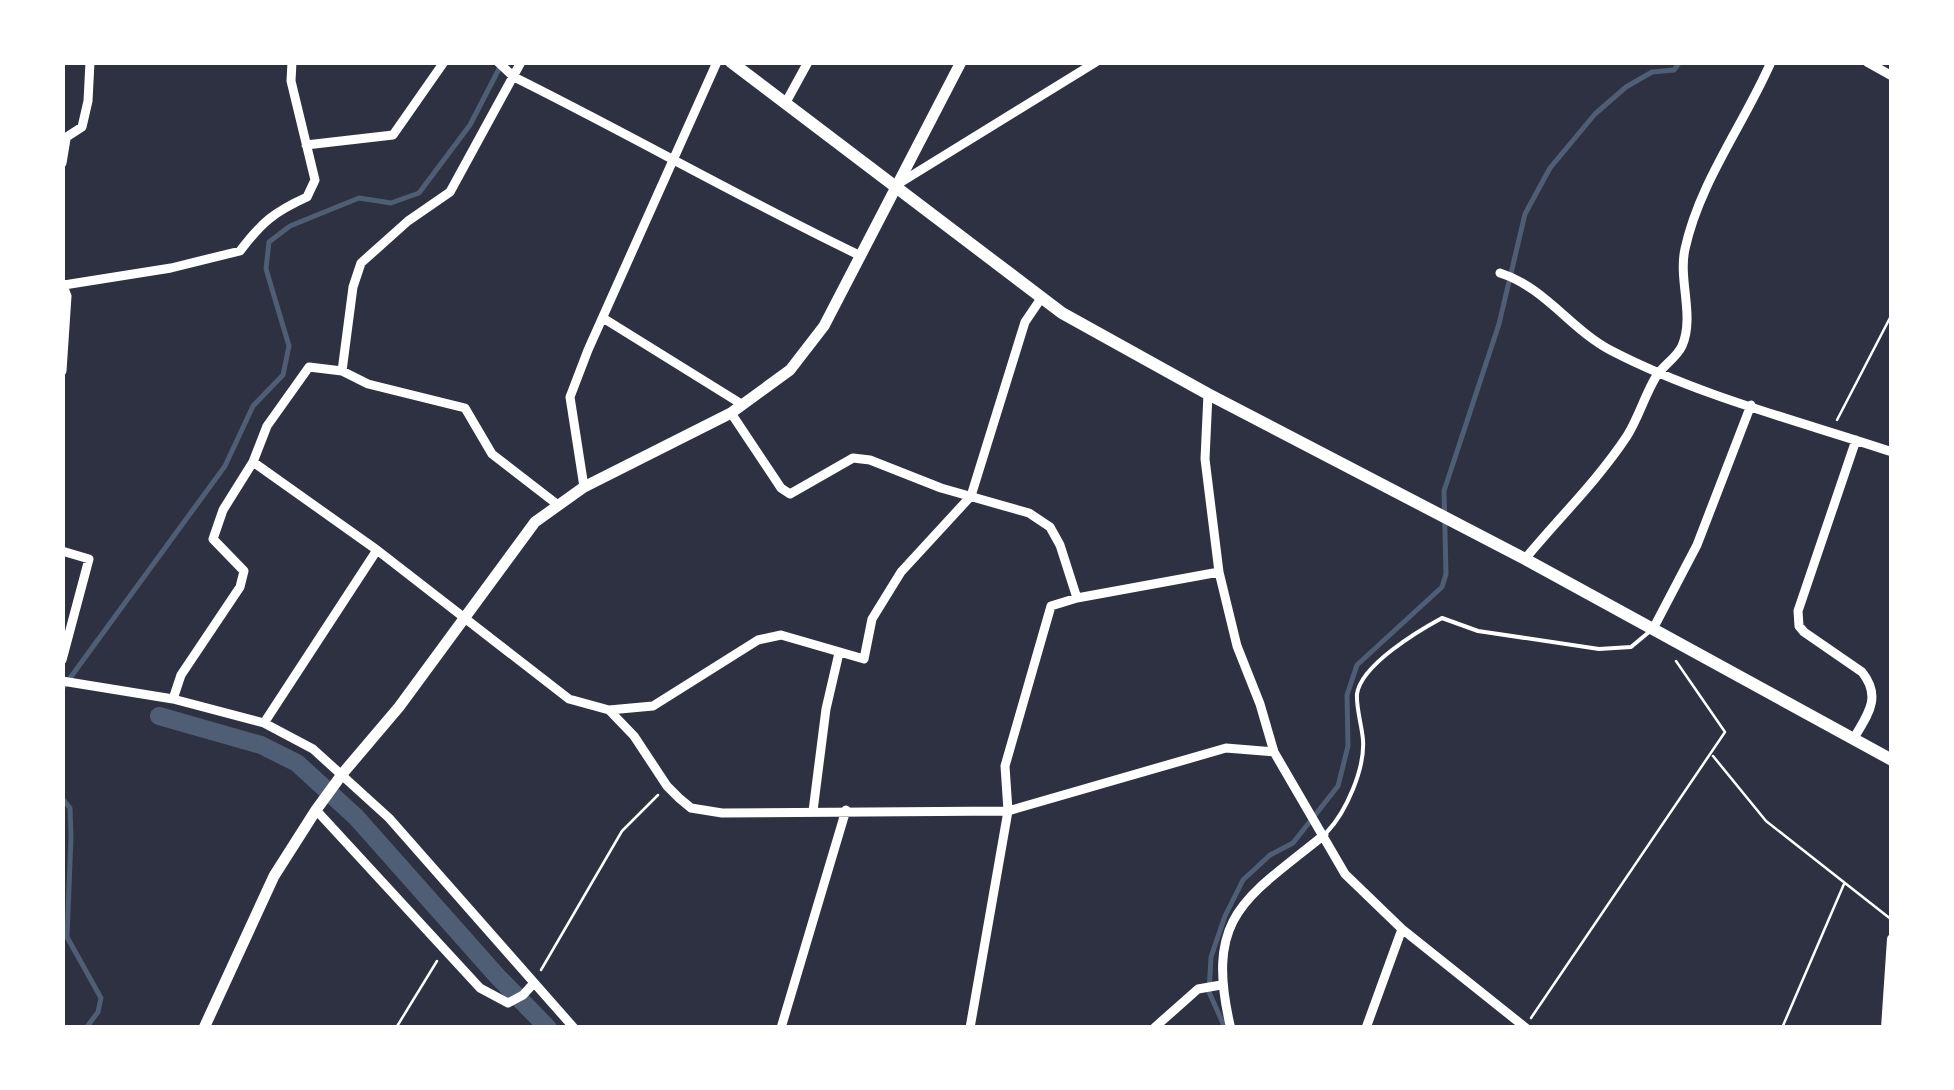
<svg xmlns="http://www.w3.org/2000/svg" width="1954" height="1090" viewBox="0 0 1954 1090" font-family="Signika,sans-serif">
	<style>
		.lines { fill: none; stroke-linecap: round; stroke-linejoin: round }
		.stream { stroke: #4f5d75; stroke-width: 5 }
		.canal { stroke: #4f5d75; stroke-width: 18 }
		.path { stroke: #fff; stroke-width: 2.5 }
		.service { stroke: #fff; stroke-width: 4 }
		.minor { stroke: #fff; stroke-width: 9 }
		.tertiary { stroke: #fff; stroke-width: 10 }
		.secondary { stroke: #fff; stroke-width: 11 }
		.primary { stroke: #fff; stroke-width: 12 }
	</style>
	<rect width="100%" height="100%" fill="#2d3142"/>
	<g class="lines">
		<!-- stream -->
		<path class="stream" d="M62 689 225 466 253 406 283 375 289 346 266 269 269 242 290 226 359 198 391 203 419 193 470 125 501 65
			M62 798 70 808 71 837 67 937 101 998 98 1012 86 1028
			M1225 1028 1209 992 1211 957 1225 916 1243 880 1270 855 1293 843 1338 786 1348 746 1347 695 1357 665 1442 587 1446 574 1444 491 1499 324 1525 214 1550 168 1595 114 1626 87 1652 72 1674 70 1680 62"/>
		<!-- canal -->
		<path class="canal" d="M159 716 261 745 297 763 356 817 498 977 548 1028"/>
		<!-- path -->
		<path class="path" d="M1837 420 1892 314
			M1713 756 1766 821 1892 920
			M541 970 622 831 658 795
			M1531 1018 1725 732 1676 661
			M396 1028 437 961
			M1782 1028 1844 884"/>
		<!-- service -->
		<path class="service" d="M1327 832C1346 812 1365 769 1363 740 1362 726 1356 708 1357 694 1361 665 1418 631 1442 618L1478 631 1599 649 1631 647 1649 632"/>
		<!-- minor -->
		<path class="minor" d="M498 62 514 77C631 135 744 200 861 256
			M1867 62 1892 76
			M785 104 808 62
			M62 140 82 127 88 101 90 62
			M306 145 393 135 444 62
			M62 163 66 139
			M898 184 1096 62
			M1500 273C1545 287 1571 330 1612 351 1699 396 1799 421 1892 452
			M62 283 67 296 62 371
			M64 285 171 268 240 251C262 222 274 212 307 197L315 180 291 81 292 62
			M603 318 743 405
			M342 371 353 287 361 263 408 221 450 192 521 62
			M1208 394 1205 459 1219 572 1237 646 1260 704 1274 752 1345 874 1402 929 1526 1028
			M731 413 781 488 790 494 853 458 870 460 941 488 1029 513 1050 527 1060 545 1077 598
			M253 462 377 550 569 699 609 710 634 736 667 786 679 798 691 808 722 813 1008 811 1226 748 1274 752
			M584 487 570 397 588 350 717 62
			M62 551 89 559 62 660
			M1525 559C1558 519 1598 480 1627 436 1639 417 1645 394 1657 375 1664 365 1677 357 1682 346 1695 316 1678 280 1685 249 1699 183 1744 124 1771 62
			M1653 629 1697 545 1751 405
			M62 681 173 699 264 723 313 749 389 818 574 1028
			M173 699 181 675 240 587 244 571 213 539 223 510 253 462 267 426 309 367 342 371 368 384 465 408 492 454 558 505
			M609 710 653 706 758 640 781 635 864 659 872 619 901 572 971 496 1025 322 1042 297
			M264 723 377 550
			M1854 738C1868 714 1882 697 1862 672L1804 632 1799 626 1798 611 1856 440
			M316 810 480 988 508 1003 523 995 533 984
			M813 811 826 709 839 653
			M1230 1025C1205 915 1245 899 1324 835
			M781 1028 846 810
			M970 1028 1008 811 1005 766 1051 606 1077 598 1219 572
			M1154 1028 1198 989 1221 985
			M1366 1028 1402 929"/>
		<!-- tertiary -->
		<path class="tertiary" d="M1886 1028 1892 939"/>
		<!-- secondary -->
		<path class="secondary" d="M204 1028 274 876 316 810 343 773 399 707 535 522 584 487 731 413 790 370 824 326 961 62"/>
		<!-- primary -->
		<path class="primary" d="M731 62 1062 313 1208 394 1525 559 1892 760"/>
	</g>
	<!-- border -->
	<rect width="1954" height="1090" fill="none" stroke="#ffffff" stroke-width="130"/>
</svg>
